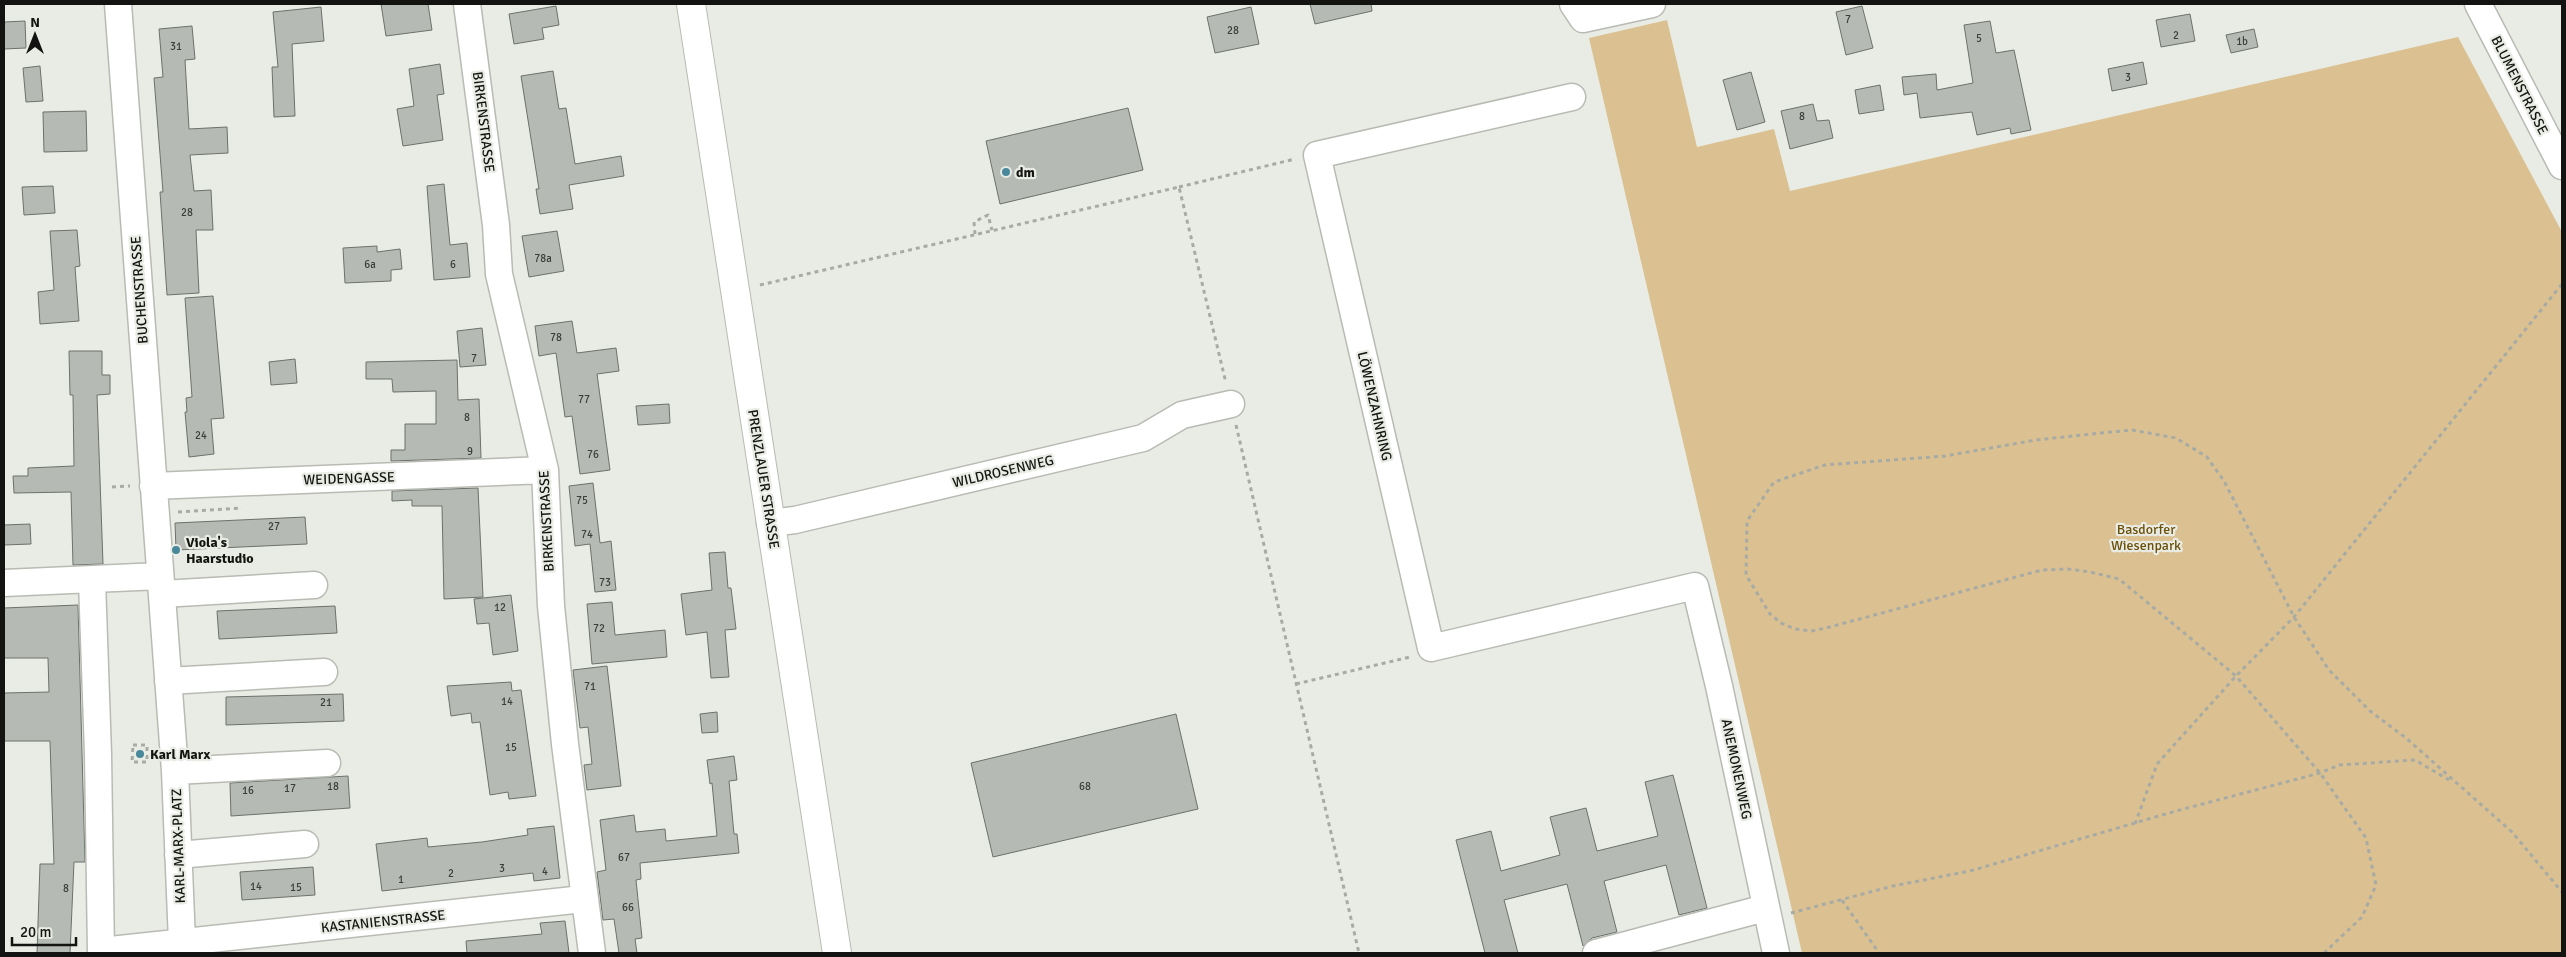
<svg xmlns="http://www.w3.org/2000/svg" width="2566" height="957" viewBox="0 0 2566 957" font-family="Signika,sans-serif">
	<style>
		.green { fill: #dbc191 }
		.building { fill: #b5bbb4; stroke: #6c716b }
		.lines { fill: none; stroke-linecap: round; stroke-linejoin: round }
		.minor-casing { stroke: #b8bbb3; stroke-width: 29 }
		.major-casing { stroke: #b8bbb3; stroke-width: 30 }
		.path { stroke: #a8aba4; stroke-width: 3; stroke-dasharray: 4 4; stroke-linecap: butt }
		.minor { stroke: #fff; stroke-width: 26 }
		.major { stroke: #fff; stroke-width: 28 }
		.poi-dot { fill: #47889b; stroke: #e9ece4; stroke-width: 2 }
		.labels { text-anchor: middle; stroke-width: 4.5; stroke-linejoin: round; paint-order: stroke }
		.number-label { font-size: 11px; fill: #3c3e3a }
		.street-label { font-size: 14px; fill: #131411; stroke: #e9ece4 }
		.poi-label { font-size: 14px; font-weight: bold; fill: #131411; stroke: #e9ece4; text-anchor: start }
		.park-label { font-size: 14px; fill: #6b4f08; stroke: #e9ece4 }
	</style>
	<rect width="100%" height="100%" fill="#e9ece4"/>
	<!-- green -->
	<path class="green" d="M1667 20 1697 147 1774 129 1790 191 2458 37 2562 232V953H1802L1589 38Z"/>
	<!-- building -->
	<path class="building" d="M381 4H428L432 30 386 36Z
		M1310 4H1371L1372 11 1315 24Z
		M556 6 559 25 542 28 544 39 514 44 509 14Z
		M1862 6 1873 48 1846 55 1836 12Z
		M321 7 324 41 292 44 295 116 274 117 272 67H278L273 12Z
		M1251 7 1259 44 1215 53 1207 17Z
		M2190 14 2195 41 2161 47 2156 20Z
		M25 21 26 48 4 49V22Z
		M1990 21 1996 53 2014 50 2031 130 2011 134 2010 128 1977 135 1972 112 1920 118 1917 93 1904 95 1902 77 1936 74 1937 90 1973 83 1964 25Z
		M192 26 195 59 185 60 189 129 227 127 228 153 190 155 194 191 211 190 213 230H196L199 293 167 295 160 192H163L154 78 163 77 159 29Z
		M2254 29 2258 47 2231 53 2226 35Z
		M2143 62 2147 84 2112 91 2108 69Z
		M440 64 444 94 437 95 443 140 403 146 397 109 414 106 409 69Z
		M40 66 43 101 26 102 23 68Z
		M553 71 559 109 566 108 575 164 621 156 624 176 569 185 573 209 540 214 536 189H539L521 76Z
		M1751 72 1765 122 1737 130 1723 80Z
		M1880 85 1884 110 1859 114 1855 90Z
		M1813 104 1817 121 1829 120 1833 138 1790 149 1781 111Z
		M1128 108 1143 170 1000 204 986 141Z
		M86 111 87 151 44 152 43 112Z
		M444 184 450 245 467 243 470 277 434 280 427 186Z
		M53 186 55 213 24 215 22 187Z
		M77 230 80 266 75 267 79 321 40 324 38 292 54 290 50 231Z
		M557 231 564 271 529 277 522 236Z
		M377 246V252L400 249 402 269 391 270V281L345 283 343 248Z
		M213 296 224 418 211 419 214 454 189 457 185 412H187L186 398 192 397 185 298Z
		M572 321 577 353 616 348 619 371 597 374 610 470 580 474 572 416 565 417 556 353 539 356 535 326Z
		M482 328 486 365 460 367 457 331Z
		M69 351H102V375H110V394L97 395 103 564 73 565 71 492 14 493 13 476H28V468L74 466 73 395H70Z
		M295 359 297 383 271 385 269 362Z
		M457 360 458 400 479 399 481 458 391 461V450H405V424H436V391L393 392 392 379H366V362Z
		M669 404 670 423 638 425 636 406Z
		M593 483 600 543 611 541 616 590 595 592 590 544 575 546 569 486Z
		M478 488 483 597 444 599 442 506H412V500L392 501V491Z
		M305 517 307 544 176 550 175 523Z
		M30 524 31 544 4 545V525Z
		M725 552 728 588H731L736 629 725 630 729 677 711 678 707 632 686 635 681 594 712 590 709 553Z
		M511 595 518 651 493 655 489 623 477 624 474 599Z
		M612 602 615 635 665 630 667 657 592 664 587 604Z
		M78 605 85 862H74L70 953H37L40 864H54L50 741H4V693L49 692 48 658H4V608Z
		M335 606 337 633 219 639 217 611Z
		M607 666 621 786 587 790 584 765 592 764 588 727 580 728 573 670Z
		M511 682 512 691 521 690 536 796 509 799 508 792 490 795 480 722 472 723 471 713 451 716 447 686Z
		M343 694 344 721 226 725V697Z
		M717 712 718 732 702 733 700 714Z
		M1176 714 1198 809 993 857 971 763Z
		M734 756 737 780 729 781 734 834H737L739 853 640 863 641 879 636 880 642 938 635 939 637 953H619L614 919 603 920 597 872 606 870 600 820 634 815 636 832 665 829 666 841 717 836 712 783 710 784 707 760Z
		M1673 775 1707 908 1679 915 1666 865 1604 881 1617 932 1592 938 1583 946 1567 884 1504 900 1518 953H1485L1456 840 1491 831 1501 871 1560 855 1550 817 1586 808 1597 851 1658 836 1645 782Z
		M348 776 350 808 231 816 230 783Z
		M554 826 560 878 534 881 533 873 382 891 376 844 427 838 428 847 482 842 528 835 527 829Z
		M313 867 315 895 242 900 240 872Z
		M565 921 569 953H467L466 941 542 934 540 923Z"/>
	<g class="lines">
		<!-- minor casing -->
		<g class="minor-casing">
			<path id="minor" d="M118 4 175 771 182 942
				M467 4 496 225 499 274 545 470 551 606 565 744 592 953
				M1573 4 1583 19 1652 4
				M2478 4 2562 166
				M1572 97 1317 155 1431 648 1695 586 1719 686 1776 953
				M153 486 545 470
				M770 523 795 520 1143 438 1182 415 1231 404
				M92 581 98 754 101 953
				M4 583 160 576
				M162 594 314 585
				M168 681 324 672
				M175 771 327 763
				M178 855 305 844
				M101 951 583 899
				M1596 953 1765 908"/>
		</g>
		<!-- major casing -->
		<g class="major-casing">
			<path id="major" d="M691 4 837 953"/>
		</g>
		<!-- path -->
		<path class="path" d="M1179 187 1295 159
			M975 234 974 222 988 215 992 230
			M760 285 1179 187 1226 383
			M1236 425 1359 953
			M112 487 130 486
			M178 512 242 508
			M1296 684 1410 657
			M133 745H147V762H132Z
			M2135 824 2157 764 2236 676 2294 617 2562 284
			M1842 900 1879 953
			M1791 913 1893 886 1970 871 2176 811 2320 773 2339 765 2415 760 2449 780
			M2324 953 2362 917 2376 885 2366 838 2320 773 2236 676 2119 579 2090 572 2067 569 2042 570 1826 628 1811 631 1795 629 1781 623 1770 614 1746 575 1747 521 1774 482 1825 465 1945 456 2036 440 2101 433 2132 430 2176 438 2207 457 2224 481 2294 617 2329 670 2370 711 2406 738 2512 832 2562 892"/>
		<!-- minor -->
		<use href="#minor" class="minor"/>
		<!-- major -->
		<use href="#major" class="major"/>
	</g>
	<!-- markers -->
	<g class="poi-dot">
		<circle cx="1006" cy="172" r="5"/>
		<circle cx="176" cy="550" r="5"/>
		<circle cx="140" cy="754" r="5"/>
	</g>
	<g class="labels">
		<!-- number labels -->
		<g class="number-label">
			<text x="1848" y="23">7</text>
			<text x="1233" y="34">28</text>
			<text x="2176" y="39">2</text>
			<text x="1979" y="42">5</text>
			<text x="2242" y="45">1b</text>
			<text x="176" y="50">31</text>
			<text x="2128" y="81">3</text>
			<text x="1802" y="120">8</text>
			<text x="187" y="216">28</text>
			<text x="543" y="262">78a</text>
			<text x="370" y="268">6a</text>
			<text x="453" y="268">6</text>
			<text x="556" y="341">78</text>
			<text x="474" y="362">7</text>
			<text x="584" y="403">77</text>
			<text x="467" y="421">8</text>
			<text x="201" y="439">24</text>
			<text x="470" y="455">9</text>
			<text x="593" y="458">76</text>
			<text x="582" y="504">75</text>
			<text x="274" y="530">27</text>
			<text x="587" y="538">74</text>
			<text x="605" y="586">73</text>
			<text x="500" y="611">12</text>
			<text x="599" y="632">72</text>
			<text x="590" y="690">71</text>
			<text x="507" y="705">14</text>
			<text x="326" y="706">21</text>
			<text x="511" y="751">15</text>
			<text x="333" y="790">18</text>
			<text x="1085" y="790">68</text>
			<text x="290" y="792">17</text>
			<text x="248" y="794">16</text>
			<text x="624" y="861">67</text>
			<text x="502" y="872">3</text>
			<text x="545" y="875">4</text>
			<text x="451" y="877">2</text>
			<text x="401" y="883">1</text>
			<text x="256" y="890">14</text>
			<text x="296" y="891">15</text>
			<text x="66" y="892">8</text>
			<text x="628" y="911">66</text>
		</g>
		<!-- street labels -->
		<g class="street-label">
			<text transform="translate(2520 85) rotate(63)" y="5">BLUMENSTRASSE</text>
			<text transform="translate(484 122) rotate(83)" y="5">BIRKENSTRASSE</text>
			<text transform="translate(139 290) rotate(-94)" y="5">BUCHENSTRASSE</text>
			<text transform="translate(1375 406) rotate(77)" y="5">LÖWENZAHNRING</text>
			<text transform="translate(1003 471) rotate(-13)" y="5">WILDROSENWEG</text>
			<text transform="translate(349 478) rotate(-2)" y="5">WEIDENGASSE</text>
			<text transform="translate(764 479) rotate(81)" y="5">PRENZLAUER STRASSE</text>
			<text transform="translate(546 521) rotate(-93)" y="5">BIRKENSTRASSE</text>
			<text transform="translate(1737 769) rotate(78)" y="5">ANEMONENWEG</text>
			<text transform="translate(178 846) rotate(-92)" y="5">KARL-MARX-PLATZ</text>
			<text transform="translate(383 921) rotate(-6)" y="5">KASTANIENSTRASSE</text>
		</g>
		<!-- poi labels -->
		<g class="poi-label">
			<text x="1016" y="177">dm</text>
			<text x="186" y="547">Viola's<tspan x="186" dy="16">Haarstudio</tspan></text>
			<text x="150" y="759">Karl Marx</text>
		</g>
		<!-- park labels -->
		<g class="park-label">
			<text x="2146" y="534">Basdorfer<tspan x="2146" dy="16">Wiesenpark</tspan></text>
		</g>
	</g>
	<!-- border -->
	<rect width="2566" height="957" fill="none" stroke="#131411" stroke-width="10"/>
	<!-- north arrow -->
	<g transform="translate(35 35)" stroke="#e9ece4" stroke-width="4" paint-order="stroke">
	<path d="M0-4L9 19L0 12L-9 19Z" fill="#131411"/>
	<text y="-8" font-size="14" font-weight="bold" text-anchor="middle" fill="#131411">N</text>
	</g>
	<!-- scale -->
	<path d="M12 937v8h64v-8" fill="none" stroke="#131411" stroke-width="2.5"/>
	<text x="20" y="937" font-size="15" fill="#131411" stroke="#e9ece4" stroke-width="4" paint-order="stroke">20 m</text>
</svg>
